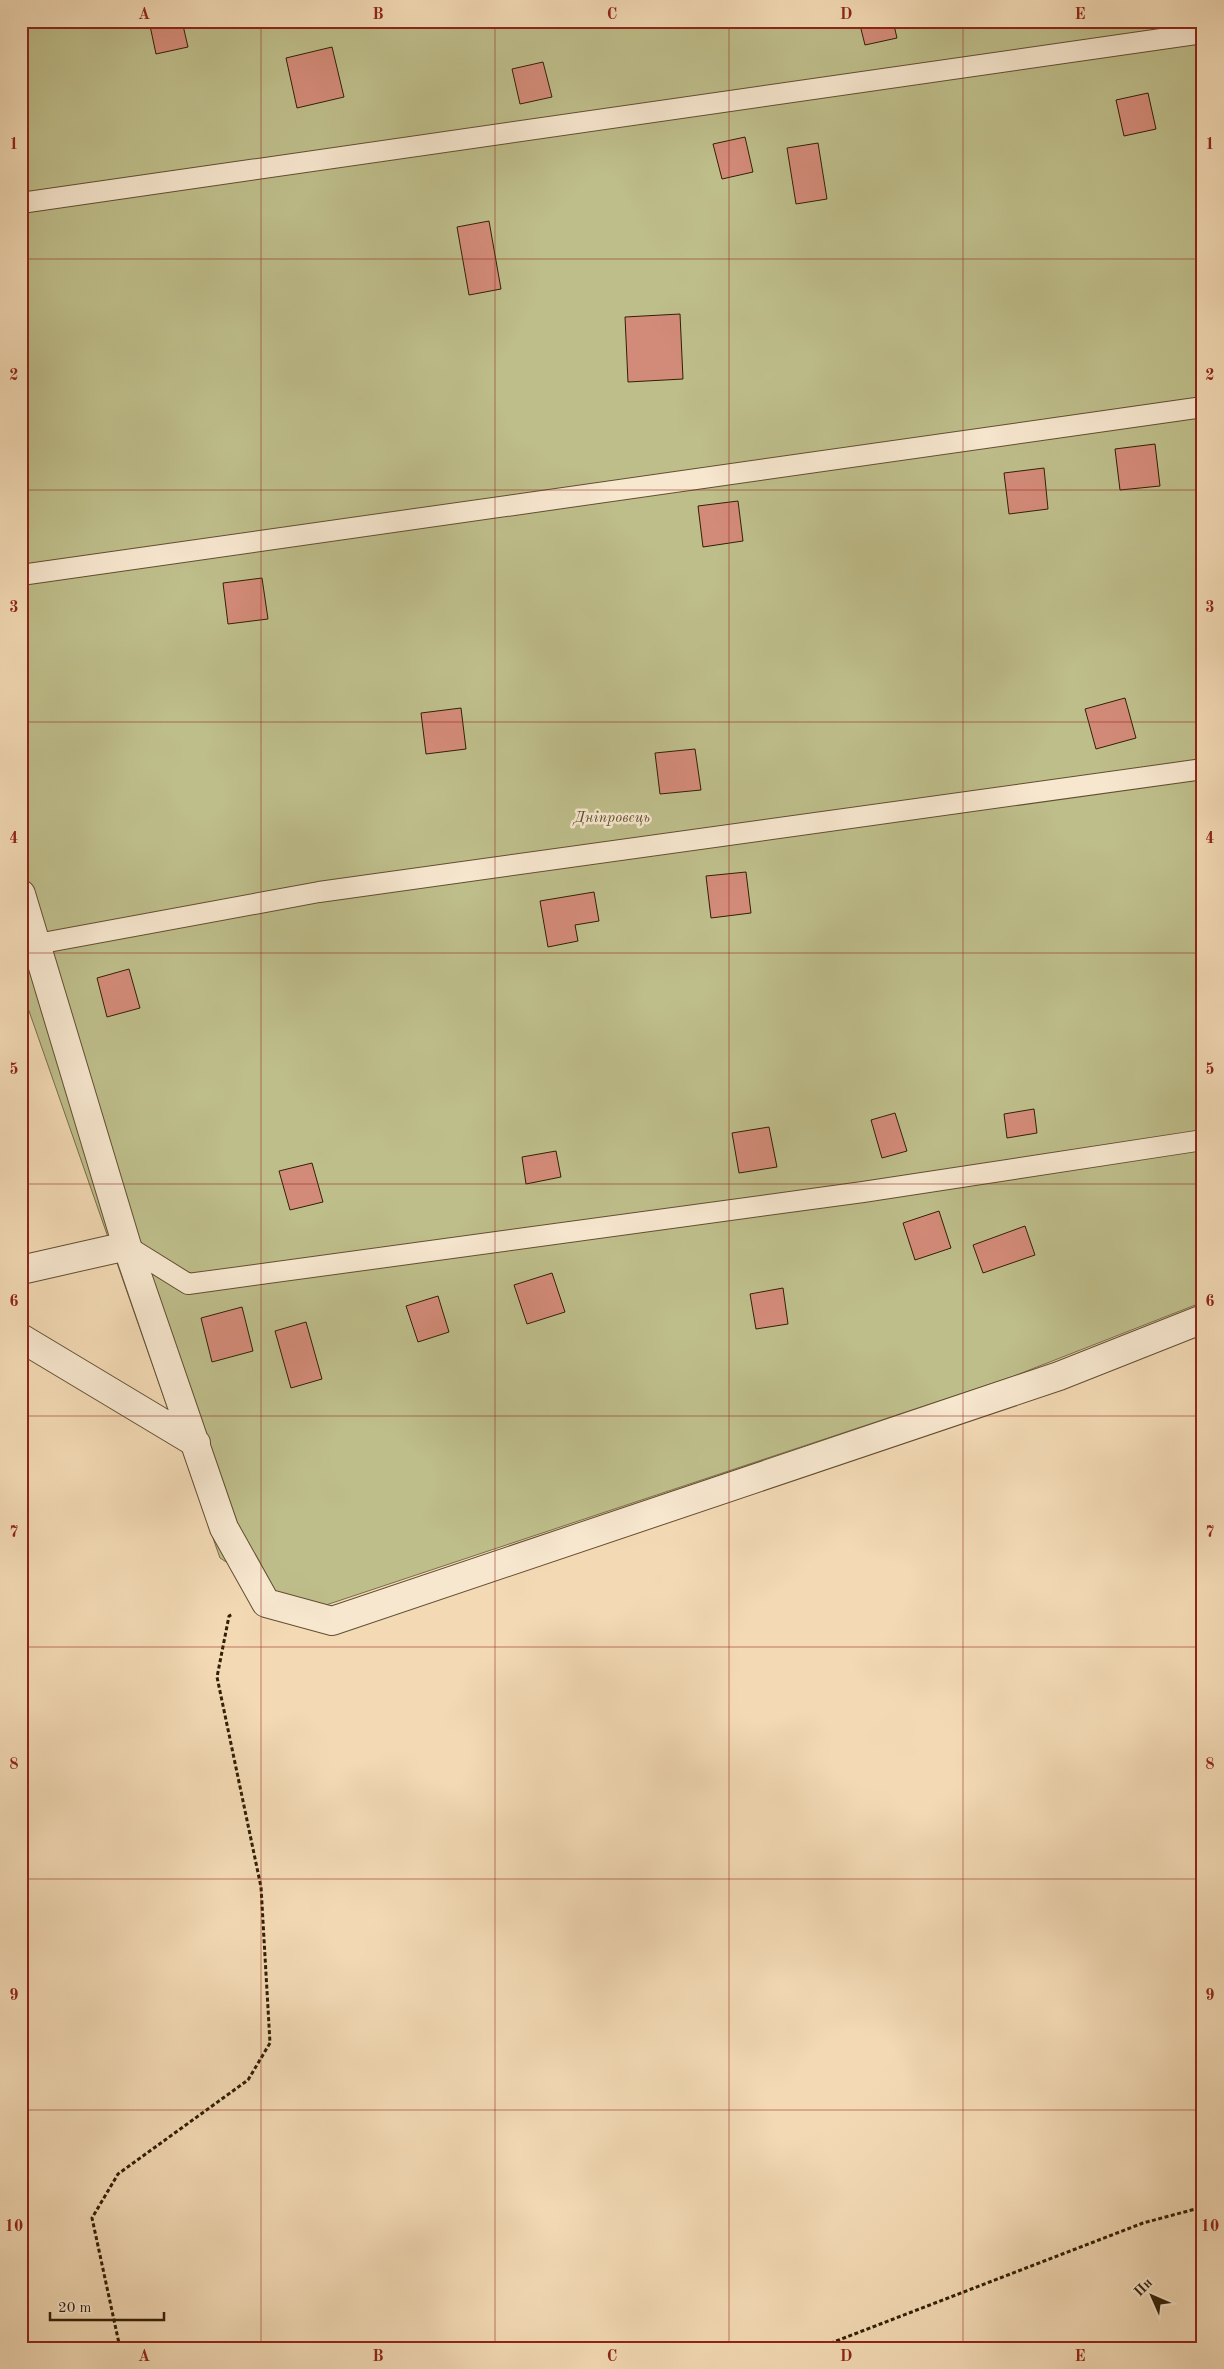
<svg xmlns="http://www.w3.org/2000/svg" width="1224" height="2369" viewBox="0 0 1224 2369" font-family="'Old Standard TT',serif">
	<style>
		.green { fill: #bebe8b; stroke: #786e48 }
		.building { fill: #d38b79; stroke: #311f05 }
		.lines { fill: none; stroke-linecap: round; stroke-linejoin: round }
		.lane-casing { stroke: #624e31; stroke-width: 22 }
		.street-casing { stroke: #624e31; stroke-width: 30 }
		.path { stroke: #311f05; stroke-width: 3; stroke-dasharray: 4 2.5; stroke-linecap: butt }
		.lane { stroke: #f7e7cf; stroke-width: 20 }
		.street { stroke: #f7e7cf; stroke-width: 28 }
		.grid { fill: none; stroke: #8f2418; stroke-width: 1; stroke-opacity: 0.55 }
		.labels { text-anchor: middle; stroke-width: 5; stroke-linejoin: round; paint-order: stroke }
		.park-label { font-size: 15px; font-style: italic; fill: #5b4f2d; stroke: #f7e7cf }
		.neatline { fill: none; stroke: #8f2418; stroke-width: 2 }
		.grid-label { font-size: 16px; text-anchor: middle; font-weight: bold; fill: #8f2418 }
	</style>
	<rect width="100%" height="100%" fill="#f3dab5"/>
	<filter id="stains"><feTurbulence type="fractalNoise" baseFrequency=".004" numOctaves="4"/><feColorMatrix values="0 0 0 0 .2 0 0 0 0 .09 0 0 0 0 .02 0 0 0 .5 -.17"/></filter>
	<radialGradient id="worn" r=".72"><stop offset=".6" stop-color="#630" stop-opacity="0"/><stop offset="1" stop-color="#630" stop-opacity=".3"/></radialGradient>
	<!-- green -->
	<path class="green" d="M21 21H1203V1302L1014 1376 305 1612 220 1558 21 988Z"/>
	<!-- building -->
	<path class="building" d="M149 21H182L188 47 156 54Z
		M596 21H632L598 28Z
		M859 21H893L897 38 865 45Z
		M332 47 344 97 297 108 286 58Z
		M543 62 552 97 520 104 512 69Z
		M1148 93 1156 129 1124 136 1116 100Z
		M745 137 753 172 722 179 713 144Z
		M818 143 827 199 796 204 787 148Z
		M489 221 501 289 469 295 457 227Z
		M680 314 683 379 628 382 625 317Z
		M1155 444 1160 486 1120 490 1115 449Z
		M1044 468 1048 509 1009 514 1004 473Z
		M738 501 743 541 703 547 698 506Z
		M262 578 268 619 228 624 223 583Z
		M1125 698 1136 738 1096 749 1085 709Z
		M461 708 466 749 426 754 421 713Z
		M695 749 701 790 660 794 655 753Z
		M746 872 751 913 711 918 706 876Z
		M594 892 599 921 575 925 578 941 548 947 540 901Z
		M129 969 140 1008 107 1017 97 978Z
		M1034 1109 1037 1133 1007 1138 1004 1114Z
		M895 1113 907 1151 882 1158 871 1120Z
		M769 1127 777 1167 739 1173 732 1133Z
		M556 1151 561 1177 526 1184 522 1157Z
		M312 1163 323 1202 290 1210 279 1171Z
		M939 1211 951 1248 915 1260 903 1223Z
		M1025 1226 1035 1255 983 1273 973 1245Z
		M552 1273 565 1312 527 1324 514 1285Z
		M783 1288 788 1324 756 1329 750 1294Z
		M438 1296 449 1332 418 1342 406 1306Z
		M242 1307 253 1351 212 1362 201 1318Z
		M306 1322 322 1379 291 1388 275 1331Z"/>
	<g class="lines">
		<!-- lane casing -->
		<g class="lane-casing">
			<path id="lane" d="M21 203 1203 33
				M21 575 1203 407
				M37 944 319 892 1203 769
				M127 1246 188 1284 863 1192 1203 1140"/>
		</g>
		<!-- street casing -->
		<g class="street-casing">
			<path id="street" d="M21 894 127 1246 224 1528 266 1603 332 1621 1059 1376 1203 1319
				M21 1270 127 1246
				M21 1338 196 1443"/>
		</g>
		<!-- path -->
		<path class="path" d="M120 2348 92 2218 118 2174 248 2080 270 2043 261 1887 217 1677 229 1616 233 1614
			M818 2348 1143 2223 1203 2207"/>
		<!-- lane -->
		<use href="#lane" class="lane"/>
		<!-- street -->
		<use href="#street" class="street"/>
	</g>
	<!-- grid -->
	<path class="grid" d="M261 21V2348M495 21V2348M729 21V2348M963 21V2348M21 259H1203M21 490H1203M21 722H1203M21 953H1203M21 1184H1203M21 1416H1203M21 1647H1203M21 1879H1203M21 2110H1203"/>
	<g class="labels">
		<!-- park labels -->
		<g class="park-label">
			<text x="612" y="822">Дніпровець</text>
		</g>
	</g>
	<!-- margin -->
	<rect width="1224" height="2369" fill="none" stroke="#f3dab5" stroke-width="55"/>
	<!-- north arrow -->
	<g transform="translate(1152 2296) rotate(315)" stroke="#f7e7cf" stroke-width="4" paint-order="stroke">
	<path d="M0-4L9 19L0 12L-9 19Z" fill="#311f05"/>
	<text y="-8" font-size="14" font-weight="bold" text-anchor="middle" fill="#311f05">Пн</text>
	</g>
	<!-- scale -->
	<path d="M50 2312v8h114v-8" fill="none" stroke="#311f05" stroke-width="2.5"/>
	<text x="58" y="2312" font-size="15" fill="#311f05" stroke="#f7e7cf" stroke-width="4" paint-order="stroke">20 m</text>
	<rect x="28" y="28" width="1168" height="2314" class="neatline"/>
	<g class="grid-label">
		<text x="144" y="19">A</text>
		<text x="378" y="19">B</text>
		<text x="612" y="19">C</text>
		<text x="846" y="19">D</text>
		<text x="1080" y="19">E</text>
		<text x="14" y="149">1</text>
		<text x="1210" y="149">1</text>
		<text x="14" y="380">2</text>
		<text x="1210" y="380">2</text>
		<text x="14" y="612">3</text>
		<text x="1210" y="612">3</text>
		<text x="14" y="843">4</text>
		<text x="1210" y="843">4</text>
		<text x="14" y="1074">5</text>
		<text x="1210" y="1074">5</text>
		<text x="14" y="1306">6</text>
		<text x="1210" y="1306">6</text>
		<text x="14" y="1537">7</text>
		<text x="1210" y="1537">7</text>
		<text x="14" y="1769">8</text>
		<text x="1210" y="1769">8</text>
		<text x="14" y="2000">9</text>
		<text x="1210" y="2000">9</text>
		<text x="14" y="2231">10</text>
		<text x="1210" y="2231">10</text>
		<text x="144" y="2361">A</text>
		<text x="378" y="2361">B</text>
		<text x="612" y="2361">C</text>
		<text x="846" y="2361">D</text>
		<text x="1080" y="2361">E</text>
	</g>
	<rect width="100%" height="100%" filter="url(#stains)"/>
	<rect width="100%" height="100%" fill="url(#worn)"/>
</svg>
